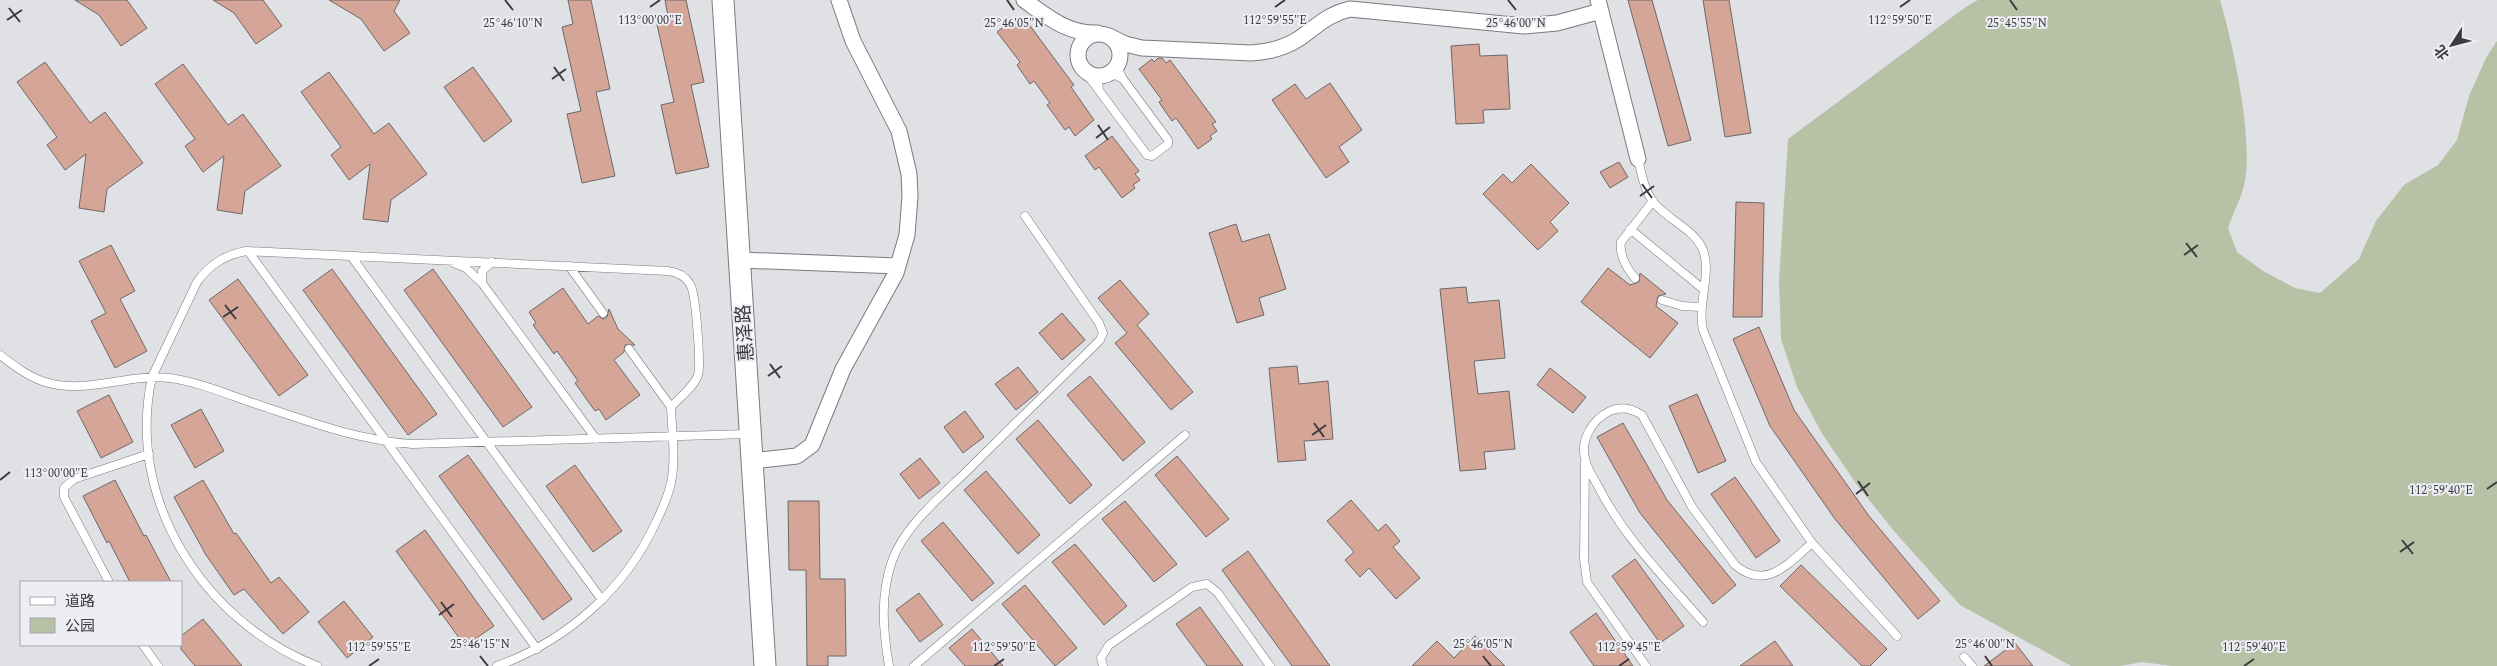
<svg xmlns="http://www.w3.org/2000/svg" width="2497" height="666" viewBox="0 0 2497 666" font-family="Spectral,'Noto Sans SC',serif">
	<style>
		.green { fill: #b8c0a5 }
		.building { fill: #d5a598; stroke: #6d6867 }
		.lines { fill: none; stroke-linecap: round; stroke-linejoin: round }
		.lane-casing { stroke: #797b7f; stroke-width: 9 }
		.street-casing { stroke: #797b7f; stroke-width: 17 }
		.secondary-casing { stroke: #797b7f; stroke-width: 23 }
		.lane { stroke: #fff; stroke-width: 8 }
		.street { stroke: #fff; stroke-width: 15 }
		.secondary { stroke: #fff; stroke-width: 21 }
		.ticks { fill: none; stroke: #3c3c3e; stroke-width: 2 }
		.labels { text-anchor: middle; stroke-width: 4; stroke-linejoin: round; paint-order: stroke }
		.street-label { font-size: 19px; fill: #3c3c3e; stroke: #eceef3 }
		.ticks-label { font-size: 12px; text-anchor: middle; fill: #3c3c3e; stroke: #eceef3; stroke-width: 4; stroke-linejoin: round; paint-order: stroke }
	</style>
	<rect width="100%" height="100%" fill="#dfe1e5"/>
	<!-- green -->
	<path class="green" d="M1978 0H2220C2233 44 2253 137 2245 181 2242 197 2233 213 2228 228L2237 252 2263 271 2295 288 2320 293 2359 259 2376 221 2404 185 2438 165 2457 140 2469 96 2487 56 2497 41V666H2173L2142 662 2121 666H2071L1960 605 1894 531 1857 485 1823 435 1797 387 1781 339 1779 281 1788 139 1967 6Z"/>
	<!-- building -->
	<path class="building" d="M75 0H127L147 28 121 46 99 15Z
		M213 0H263L282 26 256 44 234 13Z
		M329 0H400L394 11 410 33 384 51 361 19Z
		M568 0H591L610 89 596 92 615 176 582 183 567 114 581 111 562 27 573 24Z
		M665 0H686L704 82 691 85 709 167 676 174 661 105 674 102 656 20 668 17Z
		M1628 0H1652L1691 140 1668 146Z
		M1703 0H1729L1751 133 1725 137Z
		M1019 19 1024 26 1028 23 1062 69 1074 85 1071 87 1094 120 1075 136 1069 127 1065 130 1047 105 1050 103 1034 81 1030 84 1017 65 1020 62 997 32 1010 22 1012 25Z
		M1479 44 1480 56 1507 55 1510 109 1483 110 1484 123 1456 124 1451 46Z
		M1158 58H1162L1166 63 1170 60 1216 122 1212 124 1217 131 1210 136 1212 139 1198 149 1176 118 1172 121 1165 111 1159 102 1162 100 1139 69 1152 59 1154 62Z
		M45 62 90 123 105 112 143 163 107 189 104 212 79 208 86 154 65 170 47 145 57 137 17 82Z
		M183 64 228 125 243 114 281 166 245 191 242 214 217 210 224 156 203 172 185 146 195 139 155 84Z
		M473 67 512 121 484 142 444 87Z
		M329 72 374 134 389 123 427 174 391 200 388 222 363 219 370 164 349 180 331 155 341 147 301 92Z
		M1330 83 1362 130 1339 147 1349 162 1326 178 1272 100 1295 84 1306 99Z
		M1112 136 1139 171 1135 174 1140 180 1133 185 1135 188 1122 198 1099 167 1095 170 1085 156Z
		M1619 162 1628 177 1610 188 1600 172Z
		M1531 164 1569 203 1550 222 1558 231 1538 250 1483 194 1503 174 1512 183Z
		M1736 202 1764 203 1762 317H1733Z
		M1236 224 1242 242 1269 234 1286 289 1259 298 1264 315 1237 323 1209 233Z
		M111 245 135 291 120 299 147 351 115 368 91 321 106 313 79 261Z
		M1608 268 1630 285 1639 282 1640 273 1666 294 1658 296 1656 306 1678 323 1650 358 1581 302Z
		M332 269 437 414 408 435 303 290Z
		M433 269 532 407 503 427 404 290Z
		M238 279 308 375 279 396 209 300Z
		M1120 280 1149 314 1137 325 1193 392 1171 410 1115 343 1127 333 1098 298Z
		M1466 287 1468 303 1499 300 1505 358 1474 361 1476 378 1478 394 1509 391 1515 449 1484 452 1486 469 1460 471 1440 289Z
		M563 288 588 324 598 316 603 319 607 317 609 309 618 329 635 345H625L624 352 614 360 640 395 606 420 599 409 595 411 575 383 578 381 557 351 554 354 533 325 536 323 529 312Z
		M1062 313 1085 340 1062 360 1039 333Z
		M1759 327 1794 410 1869 516 1940 601 1918 619 1835 519 1770 426 1733 339Z
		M1297 366 1299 384 1328 381 1333 439 1304 441 1306 460 1278 462 1269 368Z
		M1018 367 1038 392 1016 410 995 384Z
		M1550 368 1586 397 1573 413 1537 385Z
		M1090 376 1145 442 1123 461 1067 395Z
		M1697 394 1726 461 1698 473 1669 406Z
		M109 395 133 442 101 458 77 411Z
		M201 409 224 451 195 468 171 425Z
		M965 411 984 437 963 453 944 427Z
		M1038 420 1092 485 1070 504 1016 439Z
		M1623 423 1667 500 1736 585 1713 604 1640 513 1597 437Z
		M468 455 572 599 543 620 439 476Z
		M1177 456 1229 519 1206 537 1155 475Z
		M920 458 940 483 919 499 900 474Z
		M575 465 622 531 593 552 546 486Z
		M986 471 1040 535 1018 554 964 490Z
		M1735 477 1780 541 1756 558 1711 494Z
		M115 480 144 536 146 535 171 582H130L109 541 107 543 83 496Z
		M203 480 234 534 236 533 271 583 279 577 309 612 283 634 244 589 234 595 206 555 174 497Z
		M1351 500 1378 531 1386 524 1400 541 1393 547 1420 578 1396 599 1369 568 1360 577 1345 560 1354 552 1327 521Z
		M788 501H819L820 579H845L846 656H828V666H807L806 570H789Z
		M1125 501 1177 564 1154 582 1102 519Z
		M943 522 994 583 972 601 921 541Z
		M425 530 494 626 465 646 396 551Z
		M1075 544 1127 606 1104 625 1052 562Z
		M1248 551 1330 666H1292L1222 570Z
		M1635 559 1684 626 1660 643 1612 576Z
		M1801 565 1887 649 1870 666H1862L1780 586Z
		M1025 585 1077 648 1055 666 1002 604Z
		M919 593 943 625 920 642 896 610Z
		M344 601 373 637 347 658 318 622Z
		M1200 607 1243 666H1207L1176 624Z
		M1596 613 1633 666H1594L1570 632Z
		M203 619 242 666H195L181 649V636Z
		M972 629 1003 666H965L949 648Z
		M1475 636 1505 666H1412L1437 641 1454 658Z
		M1775 641 1793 666H1740Z
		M2015 643 2033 666H1984Z"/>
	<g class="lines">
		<!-- lane casing -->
		<g class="lane-casing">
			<path id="lane" d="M1083 69 1147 155 1152 156 1168 144V140L1123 79 1119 71 1120 60
				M1099 90 1098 82 1103 77 1115 75 1123 79
				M1638 159C1642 175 1644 192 1656 205 1670 221 1695 230 1703 250 1712 273 1697 304 1703 330L1756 462 1812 543 1897 636
				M1630 229 1703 289
				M248 251 537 649
				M351 256 602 600
				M454 263 466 268 482 283 596 439
				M569 266 603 313
				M1635 278C1627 269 1619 255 1621 242L1653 201
				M482 283V271L492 262
				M1662 300 1682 306 1700 307
				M629 349 671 407
				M0 355C13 365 26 375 42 381 84 396 127 373 170 378 197 382 222 392 247 401 302 419 354 440 412 444L748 434
				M1585 463 1584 559 1587 582 1646 666
				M109 582 64 497V488L74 479 149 454
				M1703 622C1666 579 1624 538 1598 486 1594 479 1588 470 1586 462 1579 442 1591 420 1610 411 1621 406 1631 408 1642 415L1692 507 1735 565C1766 591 1788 564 1812 543
				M143 645 158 666
				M1964 657 1972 666
				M317 666C204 622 125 500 152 377L197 282C210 264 225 255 246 251L668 271C677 272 685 276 690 284 696 293 701 365 698 375 694 387 679 398 671 407 672 433 676 458 671 483 668 496 662 510 656 522 625 590 566 641 497 666
				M889 666C883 630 880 596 892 561 906 522 947 492 975 463 1017 422 1058 381 1100 340L1103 333 1099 323 1025 216
				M914 666 1185 435
				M1103 666 1101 658 1109 645 1192 587 1207 584 1218 593 1270 666"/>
		</g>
		<!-- street casing -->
		<g class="street-casing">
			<path id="street" d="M1024 0C1048 17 1067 34 1098 33
				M1598 0 1638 159
				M1078 55a21 21 0 1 1 42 0a21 21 0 1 1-42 0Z
				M1109 36 1125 44 1142 48 1251 53C1269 52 1285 48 1300 38 1317 26 1328 14 1350 9L1524 26 1557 23 1601 11
				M740 260 898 266
				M752 461 797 456 812 445 843 369 896 273 907 235 910 196 909 174 899 131 853 41 839 0"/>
		</g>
		<!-- secondary casing -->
		<g class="secondary-casing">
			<path id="secondary" d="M723 0 765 666"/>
		</g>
		<!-- lane -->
		<use href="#lane" class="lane"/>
		<!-- street -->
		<use href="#street" class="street"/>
		<!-- secondary -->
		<use href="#secondary" class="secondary"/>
	</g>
	<!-- ticks -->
	<path class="ticks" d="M505 0 513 10M1007 0 1014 10M1508 0 1516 10M2010 0 2017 10M650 7 660 0M1275 7 1285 0M1900 7 1910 0M9 8 20 22M7 20 22 10M554 67 564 81M552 79 566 69M1098 125 1108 140M1096 138 1110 127M1642 184 1652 198M1640 196 1654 186M2186 243 2197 257M2184 255 2198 245M225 305 236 319M223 317 238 307M770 364 780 378M768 376 782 366M1314 423 1324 437M1312 435 1326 425M0 480 10 472M1858 481 1868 496M2487 489 2497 482M1856 494 1870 483M2402 540 2413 554M2400 552 2414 542M441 602 452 617M439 615 454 604M480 656 488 666M1483 656 1491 666M1985 656 1992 666M369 666 379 659M994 666 1004 659M1619 666 1629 659M2244 666 2254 659"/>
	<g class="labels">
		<!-- street labels -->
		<g class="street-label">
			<text transform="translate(744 333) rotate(-94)" y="7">惠泽路</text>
		</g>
	</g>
	<g class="ticks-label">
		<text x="1900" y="24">112°59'50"E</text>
		<text x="650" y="24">113°00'00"E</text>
		<text x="1275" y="24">112°59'55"E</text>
		<text x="513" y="27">25°46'10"N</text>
		<text x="1014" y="27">25°46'05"N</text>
		<text x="1516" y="27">25°46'00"N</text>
		<text x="2017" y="27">25°45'55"N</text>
		<text x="56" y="477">113°00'00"E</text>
		<text x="2441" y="494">112°59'40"E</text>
		<text x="480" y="648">25°46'15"N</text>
		<text x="1483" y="648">25°46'05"N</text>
		<text x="1985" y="648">25°46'00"N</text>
		<text x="379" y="651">112°59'55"E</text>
		<text x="1004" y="651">112°59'50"E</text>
		<text x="1629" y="651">112°59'45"E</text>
		<text x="2254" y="651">112°59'40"E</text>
	</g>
	<!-- legend -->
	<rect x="20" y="581" width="162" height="65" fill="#eceef3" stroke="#a6a7ab"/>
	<rect x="30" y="597" width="25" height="8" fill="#ffffff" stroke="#a6a7ab"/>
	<text x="65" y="606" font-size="15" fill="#3c3c3e">道路</text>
	<rect x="30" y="618" width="25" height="15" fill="#b8c0a5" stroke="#a6a7ab"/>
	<text x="65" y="631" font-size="15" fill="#3c3c3e">公园</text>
	<!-- north arrow -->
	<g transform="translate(2452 45) rotate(234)" stroke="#eceef3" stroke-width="4" paint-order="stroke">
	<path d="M0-4L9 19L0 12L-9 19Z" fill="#3c3c3e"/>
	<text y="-8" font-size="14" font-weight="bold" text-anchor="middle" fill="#3c3c3e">北</text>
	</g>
</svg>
